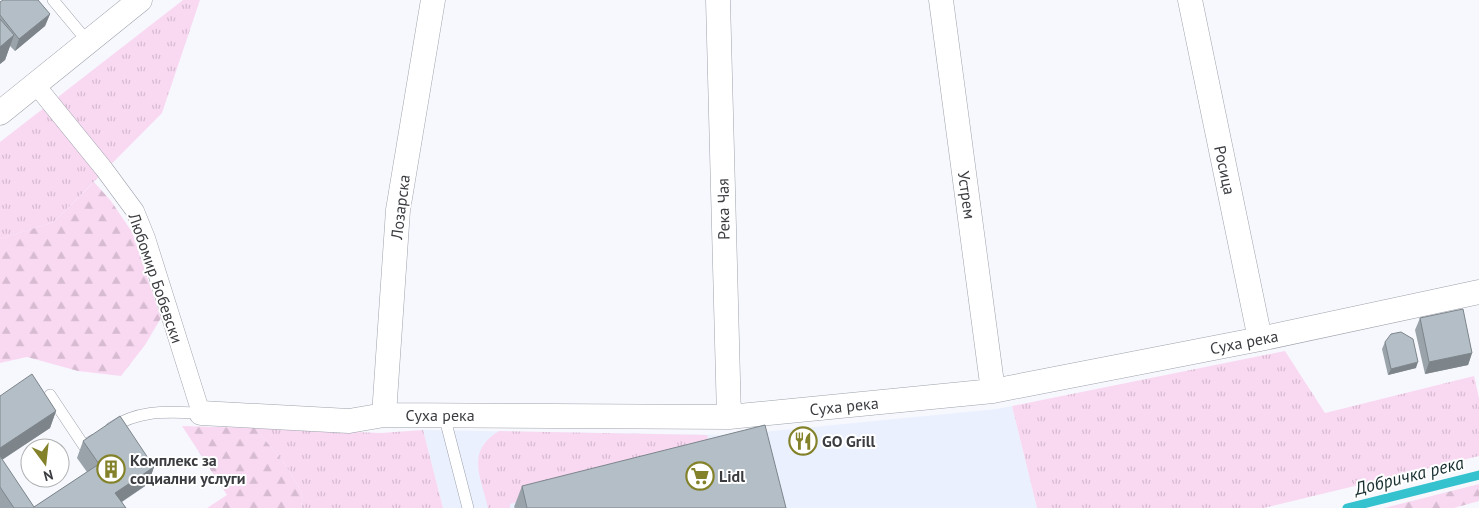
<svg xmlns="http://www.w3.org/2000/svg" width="1479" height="508" viewBox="0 0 1479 508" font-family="'PT Sans',sans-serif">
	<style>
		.built { fill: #eaf0fe }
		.grass { fill: url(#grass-tufts) }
		.forest { fill: url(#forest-firs) }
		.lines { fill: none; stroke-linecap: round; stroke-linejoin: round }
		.stream { stroke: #35c2cf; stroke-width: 9 }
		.service-casing { stroke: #9ea2ac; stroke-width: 12 }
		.pedestrian-casing { stroke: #9ea2ac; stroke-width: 19 }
		.minor-casing { stroke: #9ea2ac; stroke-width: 25 }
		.service { stroke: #fff; stroke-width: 11 }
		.pedestrian { stroke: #fff; stroke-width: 18 }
		.minor { stroke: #fff; stroke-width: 24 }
		.wall { fill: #9aa3aa }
		.shaded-wall { fill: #7d858b }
		.building { fill: #b3bec6; stroke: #7d858b }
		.labels { text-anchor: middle; stroke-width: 4; stroke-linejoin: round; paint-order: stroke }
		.street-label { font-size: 16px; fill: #3a3c40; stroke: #fff }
		.poi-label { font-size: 16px; font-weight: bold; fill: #3a3c40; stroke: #fff; text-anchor: start }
		.water-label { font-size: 18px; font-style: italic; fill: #182e31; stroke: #fff }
	</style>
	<defs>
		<pattern id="grass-tufts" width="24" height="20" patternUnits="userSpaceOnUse" patternTransform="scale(1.25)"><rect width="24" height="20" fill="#f9d9f2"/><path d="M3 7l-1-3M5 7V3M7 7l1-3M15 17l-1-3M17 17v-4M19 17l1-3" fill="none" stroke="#d6bbd1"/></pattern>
		<pattern id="forest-firs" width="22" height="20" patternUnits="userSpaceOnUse" patternTransform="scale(1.25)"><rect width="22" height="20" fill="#f9d9f2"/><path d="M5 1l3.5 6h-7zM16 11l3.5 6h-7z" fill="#d6bbd1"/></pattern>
	</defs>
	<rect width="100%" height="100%" fill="#f7f8fd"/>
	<!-- built -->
	<path class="built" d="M1012 406 1037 508H443L423 430 730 435 997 409Z"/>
	<!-- grass -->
	<path class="grass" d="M183 0H200L162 113 54 222 0 239V142Z
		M1285 351 1325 413 1474 376 1479 398V456L1264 508H1037L1012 406Z
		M255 428 381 433 423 430 443 508H301L303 495 285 464Z
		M499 431 707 435 712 450 510 504V508H488C481 476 465 452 499 431Z"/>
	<!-- forest -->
	<path class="forest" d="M94 182 111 201 132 232 161 318 145 345 121 376 78 371 27 357 0 363V239L54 222Z
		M182 426 255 428 285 464 303 495 301 508H207L227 495Z
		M1479 484V501L1454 508H1384Z"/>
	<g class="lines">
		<!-- stream -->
		<path class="stream" d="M1347 508 1479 475"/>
		<!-- service casing -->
		<g class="service-casing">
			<path id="service" d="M53 0 88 42
				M50 395 84 446 94 440
				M444 415 468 508
				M111 428C140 409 167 412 201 413"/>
		</g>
		<!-- pedestrian casing -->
		<g class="pedestrian-casing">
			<path id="pedestrian" d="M35 84 104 169 135 211 146 238 201 413"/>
		</g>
		<!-- minor casing -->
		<g class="minor-casing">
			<path id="minor" d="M718 0 729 417
				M941 0 993 391
				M1190 0 1260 339
				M0 113 140 0
				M201 413 349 421 384 415 729 417 993 391 1260 339 1479 292
				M384 415 398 210 433 0"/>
		</g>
		<!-- service -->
		<use href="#service" class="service"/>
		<!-- pedestrian -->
		<use href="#pedestrian" class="pedestrian"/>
		<!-- minor -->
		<use href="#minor" class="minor"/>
	</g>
	<!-- wall -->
	<path class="wall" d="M0 2 50 14 45 26 15 51 10 46 5 60 0 64Z
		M1420 318 1472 353 1468 365 1425 374 1415 330Z
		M1385 342 1416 368 1388 375 1382 349Z
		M0 396 56 411 50 428 2 460 34 507 87 472 77 458 83 441 154 467 148 484 122 502 126 508H0Z
		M522 486 786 508H515L514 507Z"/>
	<!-- shaded-wall -->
	<path class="shaded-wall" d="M50 14 45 26 15 51 19 39Z
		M14 35 5 60 0 64V47Z
		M1472 353 1468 365 1425 374 1429 362Z
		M1418 362 1416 368 1388 375 1391 369Z
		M56 411 50 428 0 461V448Z
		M154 467 148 484 112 508 115 493Z"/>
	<!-- building -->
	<path class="building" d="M3 0H38L50 14 19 39 0 15V2Z
		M0 19 14 35 0 47Z
		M1463 309 1472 353 1429 362 1420 318Z
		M1401 332 1413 339 1418 362 1391 369 1385 342 1391 334Z
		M32 374 56 411 0 448V396Z
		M120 416 154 467 115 493 126 508H14L0 487V456L34 507 99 464 83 441Z
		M765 425 786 508H527L522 486Z"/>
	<!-- icons -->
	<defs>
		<g id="restaurant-ring" transform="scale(1.4375)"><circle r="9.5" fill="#fff" stroke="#83822a" stroke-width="1.5"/><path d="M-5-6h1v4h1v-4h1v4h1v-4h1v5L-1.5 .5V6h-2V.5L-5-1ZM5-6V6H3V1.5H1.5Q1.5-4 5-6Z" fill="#83822a"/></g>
		<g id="building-ring" transform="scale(1.4375)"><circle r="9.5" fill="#fff" stroke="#83822a" stroke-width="1.5"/><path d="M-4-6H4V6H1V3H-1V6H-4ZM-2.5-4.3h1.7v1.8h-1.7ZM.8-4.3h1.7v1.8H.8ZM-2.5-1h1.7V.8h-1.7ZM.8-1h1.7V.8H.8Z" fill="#83822a"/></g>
		<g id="supermarket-ring" transform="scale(1.4375)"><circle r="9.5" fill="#fff" stroke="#83822a" stroke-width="1.5"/><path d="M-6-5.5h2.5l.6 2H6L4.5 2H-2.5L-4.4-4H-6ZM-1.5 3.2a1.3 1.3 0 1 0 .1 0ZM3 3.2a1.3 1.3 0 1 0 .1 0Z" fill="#83822a"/></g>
	</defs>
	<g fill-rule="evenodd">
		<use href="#restaurant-ring" x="803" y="441"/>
		<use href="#building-ring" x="111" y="469"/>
		<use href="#supermarket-ring" x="700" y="476"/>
	</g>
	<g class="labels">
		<!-- street labels -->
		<g class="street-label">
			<text transform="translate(1225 170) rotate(78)" y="6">Росица</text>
			<text transform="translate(967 195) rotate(82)" y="6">Устрем</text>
			<text transform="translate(400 207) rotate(-83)" y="6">Лозарска</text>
			<text transform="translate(723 209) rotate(-91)" y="6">Река Чая</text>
			<text transform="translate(156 278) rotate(71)" y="6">Любомир Бобевски</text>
			<text transform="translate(1244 342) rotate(-11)" y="6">Суха река</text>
			<text transform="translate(844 406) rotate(-6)" y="6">Суха река</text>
			<text x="440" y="421">Суха река</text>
		</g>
		<!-- poi labels -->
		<g class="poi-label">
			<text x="822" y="447">GO Grill</text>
			<text x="130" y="466">Комплекс за<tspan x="130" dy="18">социални услуги</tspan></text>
			<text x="719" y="482">Lidl</text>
		</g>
		<!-- water labels -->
		<g class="water-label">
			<text transform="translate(1409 476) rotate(-14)" y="6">Добричка река</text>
		</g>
	</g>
	<!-- north arrow -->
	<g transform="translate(45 463) rotate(165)"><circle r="24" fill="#ffffff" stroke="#b0b1b3"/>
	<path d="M0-4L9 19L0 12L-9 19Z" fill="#83822a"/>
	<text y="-8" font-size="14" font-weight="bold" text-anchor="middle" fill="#3a3c40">N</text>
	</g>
</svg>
